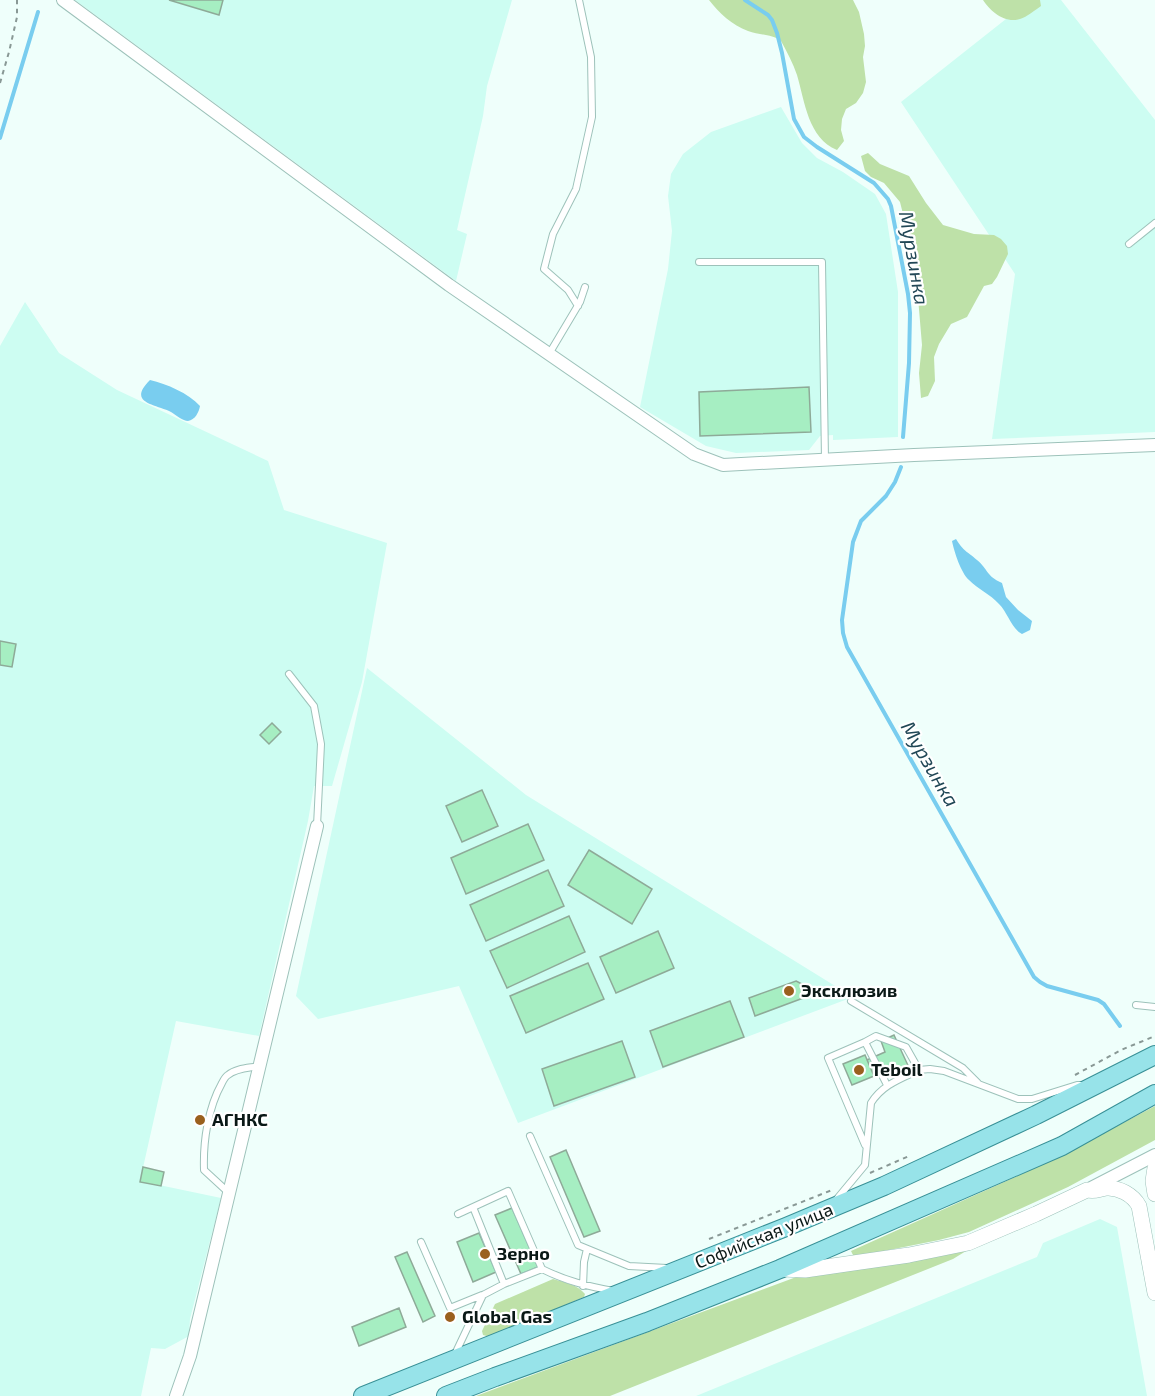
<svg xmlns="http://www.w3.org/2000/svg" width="1155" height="1396" viewBox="0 0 1155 1396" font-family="'Exo 2',sans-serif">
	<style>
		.built { fill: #cdfdf2 }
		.green { fill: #bee1a8 }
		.water { fill: #79cdef }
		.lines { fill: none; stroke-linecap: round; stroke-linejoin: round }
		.stream { stroke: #79cdef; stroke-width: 4 }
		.building { fill: #a6eec2; stroke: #8eaa98; stroke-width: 1.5 }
		.service-casing { stroke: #9dc2ba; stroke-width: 8 }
		.minor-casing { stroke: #9dc2ba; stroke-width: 14 }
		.tertiary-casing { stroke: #9dc2ba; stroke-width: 16 }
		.primary-casing { stroke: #389096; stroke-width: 20 }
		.path { stroke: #899895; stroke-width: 2; stroke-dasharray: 4.5 4.5; stroke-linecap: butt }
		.service { stroke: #fff; stroke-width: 6 }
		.minor { stroke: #fff; stroke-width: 12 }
		.tertiary { stroke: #fff; stroke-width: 15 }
		.primary { stroke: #97e3e9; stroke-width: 18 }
		.poi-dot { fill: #9a601e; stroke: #fff; stroke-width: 2 }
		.labels { text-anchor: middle; stroke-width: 4.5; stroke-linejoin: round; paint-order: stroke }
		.poi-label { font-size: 18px; font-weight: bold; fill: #0a1816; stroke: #fff; text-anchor: start }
		.street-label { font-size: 18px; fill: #0a1816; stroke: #fff }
		.water-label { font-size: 20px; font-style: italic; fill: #214756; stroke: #fff }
	</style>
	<rect width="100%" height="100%" fill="#effffb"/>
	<!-- built -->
	<path class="built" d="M75 0H512L487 86 483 116 457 230 467 234 456 281Z
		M1030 0H1061L1155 120V432L992 439 1015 274 901 102Z
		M781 107 802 143 817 158 843 172 875 194 886 214 898 292V437L833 440V435L820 436 809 450 736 453 706 446 640 407 668 269 672 231 668 196 671 174 683 154 711 132Z
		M25 302 59 353 117 390 268 461 284 510 387 543 362 682 332 786H314L308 821 259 1036 176 1021 140 1181 221 1198 190 1319 189 1336 165 1349 151 1348 141 1396H0V346Z
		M367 668 526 795 853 997 518 1123 459 986 318 1019 296 996Z
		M1100 1219 1117 1227 1147 1396H696L1037 1257 1043 1243Z"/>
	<!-- green -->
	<path class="green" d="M709 0H853L859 12 864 34 865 46 863 57 866 82 863 93 856 103 846 109 842 119 841 130 844 141 837 150C808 138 805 102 797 75 793 63 787 52 781 41 772 34 759 35 748 31 732 25 719 13 709 0Z
		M983 0H1040L1041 6C1035 10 1027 17 1020 19 1005 24 990 11 983 0Z
		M868 153 880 164 909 176 926 203 943 225 974 234 994 235 1001 239 1007 246 1008 254 997 277 992 284 984 286 967 317 951 324 939 344 934 357 935 381 928 396 921 398 919 373 922 345 915 262 900 202 884 183 871 177 865 171 861 156Z
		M1155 1106V1140L1068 1187 969 1232 939 1240 854 1257 851 1251 1055 1159Z
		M971 1248 953 1259 610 1396H476L799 1276Z
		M553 1279C564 1282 578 1285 585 1294L584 1297 490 1337 483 1335 482 1331 495 1304Z"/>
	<!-- water -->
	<path class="water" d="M150 380C167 384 188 393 200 406 199 412 195 420 188 421 183 421 176 415 171 412 154 404 127 403 150 380Z
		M956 539C964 552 967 551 977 560 989 570 985 575 1002 583L1006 597 1018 610 1032 621 1030 630 1022 634C1011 628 1008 613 999 604 990 594 978 589 969 580 961 573 954 551 952 541Z"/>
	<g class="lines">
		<!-- stream -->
		<path class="stream" d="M745 0 768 15 772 20 777 33 782 53 794 119 804 137 817 147 874 183 888 199 891 206 908 294 910 313 909 363 903 437
			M0 138 38 12
			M901 467 895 482 886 496 861 521 853 542 842 620 843 633 847 647 1034 977 1040 982 1047 986 1098 1000 1104 1004 1120 1026"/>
	</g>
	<!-- building -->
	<path class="building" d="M169 0H223L219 15Z
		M809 387 811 432 700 436 699 392Z
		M0 641 16 644 12 667 0 665Z
		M272 723 281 732 269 744 260 735Z
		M482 790 498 826 462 842 446 806Z
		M528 824 544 860 466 894 451 858Z
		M589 850 652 889 632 924 568 885Z
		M548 870 564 906 486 941 470 905Z
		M569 916 585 952 507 988 490 951Z
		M658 931 674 968 616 993 600 957Z
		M588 963 604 999 526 1033 510 996Z
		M796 981 802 984 806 997 755 1016 749 998Z
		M730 1001 744 1037 663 1067 650 1031Z
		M894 1035 911 1072 895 1079 891 1068 874 1076 867 1060 885 1052 881 1041Z
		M622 1041 635 1077 554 1106 542 1069Z
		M865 1055 874 1076 852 1085 843 1064Z
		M566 1150 600 1231 584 1237 550 1157Z
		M143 1167 164 1172 161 1186 140 1182Z
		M512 1208 538 1267 521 1274 495 1215Z
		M479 1233 496 1272 473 1282 457 1242Z
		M407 1252 435 1316 423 1322 395 1257Z
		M399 1308 406 1327 359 1346 352 1327Z"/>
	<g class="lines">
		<!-- service casing -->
		<g class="service-casing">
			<path id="service" d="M1129 244 1155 223
				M699 262H822L825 460
				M578 306 568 290 544 269 553 234 576 189 592 117 591 57 579 0
				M549 354 580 302 585 287
				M289 674 314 706 321 744 317 826
				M851 1001 963 1068 978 1083
				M1136 1005 1155 1007
				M919 1070 930 1069 944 1071 1018 1099H1032L1077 1085H1083
				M530 1136 578 1245 629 1266 667 1268
				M865 1145 828 1058 865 1042
				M229 1193 204 1170C203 1141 208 1108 222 1083 223 1081 226 1076 228 1075 236 1068 250 1068 259 1066
				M836 1200 865 1165 871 1103C882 1085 900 1079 919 1070L906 1047 876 1036 865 1042 887 1085
				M473 1207 504 1284
				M458 1214 508 1191 542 1269
				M421 1242 450 1308 482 1295
				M583 1286 584 1262 587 1249
				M455 1354 483 1295 504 1284 542 1269C566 1281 587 1286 613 1291"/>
		</g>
		<!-- minor casing -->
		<g class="minor-casing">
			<path id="minor" d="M63 0 449 285 694 454 723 465 914 455 1155 445
				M1091 1188 1155 1155
				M176 1396 190 1356 317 826"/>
		</g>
		<!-- tertiary casing -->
		<g class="tertiary-casing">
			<path id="tertiary" d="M1155 1168 1153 1181 1155 1194
				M781 1269 805 1270 909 1255 968 1243 1036 1214 1087 1190C1096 1192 1098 1189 1106 1188 1119 1187 1133 1195 1139 1206L1155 1293"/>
		</g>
		<!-- primary casing -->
		<g class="primary-casing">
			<path id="primary" d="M363 1396 786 1227 884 1186 1036 1115 1155 1055
				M446 1396 495 1377 647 1322 780 1269 1062 1146 1155 1094"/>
		</g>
		<!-- path -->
		<path class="path" d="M0 83 9 52 17 17V0
			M1075 1075 1121 1050 1155 1036
			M870 1173 909 1156
			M709 1239 832 1190"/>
		<!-- service -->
		<use href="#service" class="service"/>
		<!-- minor -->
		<use href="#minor" class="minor"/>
		<!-- tertiary -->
		<use href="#tertiary" class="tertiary"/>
		<!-- primary -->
		<use href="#primary" class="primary"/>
	</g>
	<!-- markers -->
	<g class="poi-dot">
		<circle cx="789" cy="991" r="6"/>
		<circle cx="859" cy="1070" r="6"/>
		<circle cx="200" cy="1120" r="6"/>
		<circle cx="485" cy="1254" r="6"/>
		<circle cx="450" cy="1317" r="6"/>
	</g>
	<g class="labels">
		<!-- poi labels -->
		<g class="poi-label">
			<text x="801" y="997">Эксклюзив</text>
			<text x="871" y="1076">Teboil</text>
			<text x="212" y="1126">АГНКС</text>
			<text x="497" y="1260">Зерно</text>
			<text x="462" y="1323">Global Gas</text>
		</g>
		<!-- street labels -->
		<g class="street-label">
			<text transform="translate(764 1236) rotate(-22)" y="6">Софийская улица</text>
		</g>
		<!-- water labels -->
		<g class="water-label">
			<text transform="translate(914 258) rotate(80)" y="7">Мурзинка</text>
			<text transform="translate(930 764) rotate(60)" y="7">Мурзинка</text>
		</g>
	</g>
</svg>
